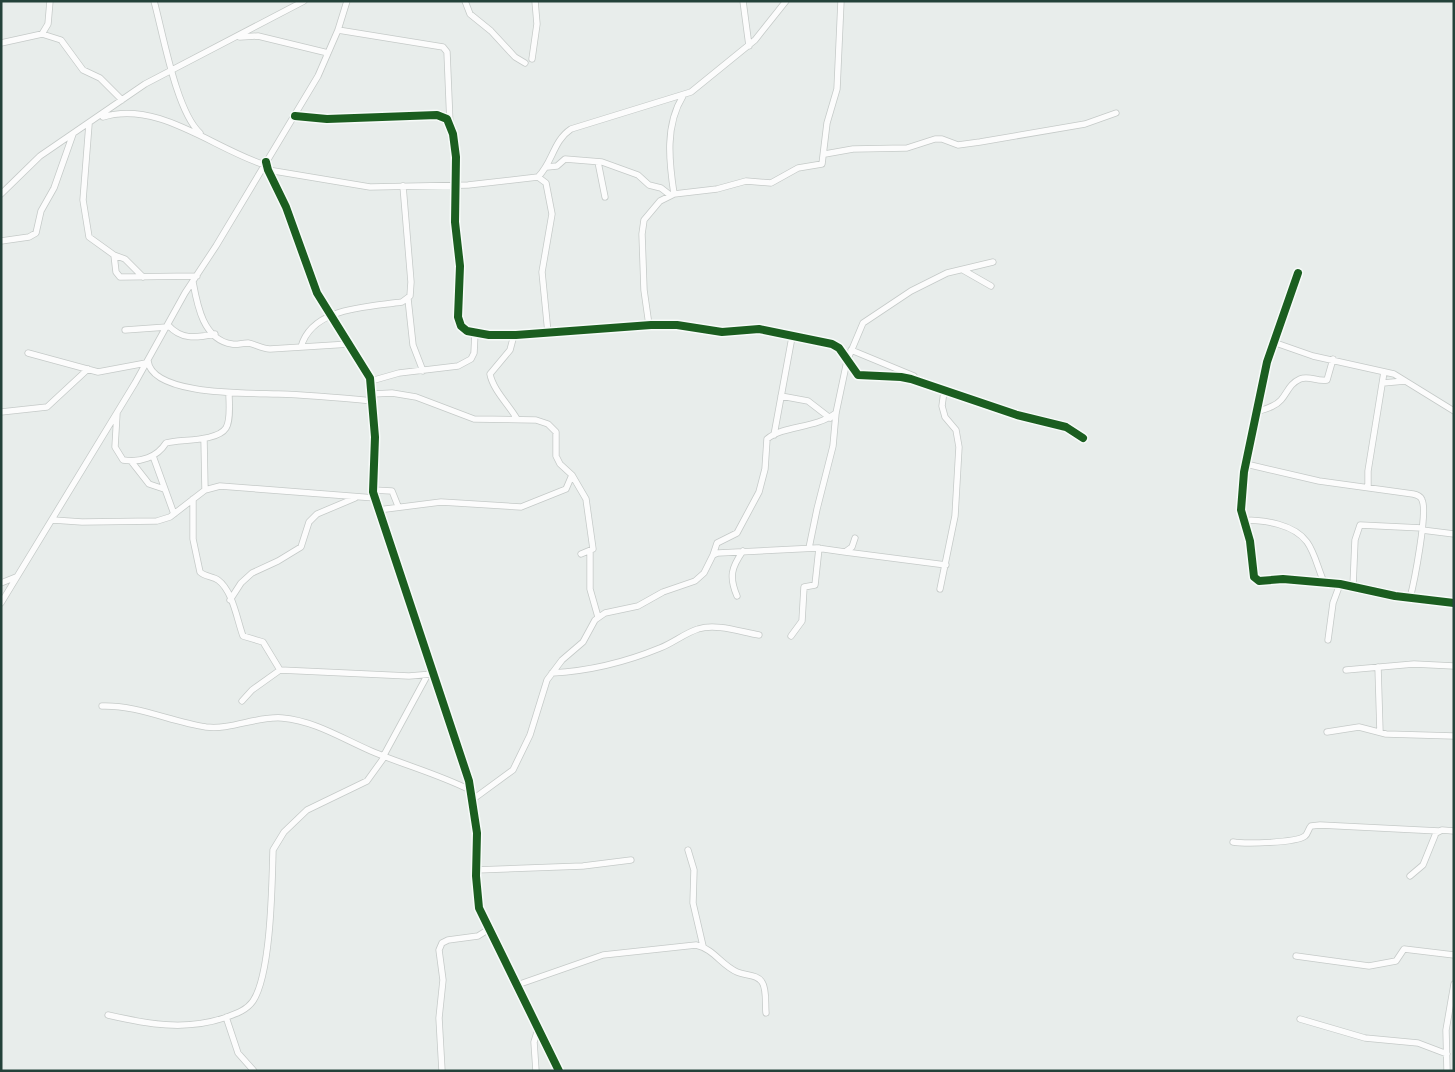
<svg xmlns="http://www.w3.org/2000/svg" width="1455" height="1072" viewBox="0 0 1455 1072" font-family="Ubuntu,sans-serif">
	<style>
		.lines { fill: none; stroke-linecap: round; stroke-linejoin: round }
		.minor-casing { stroke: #c5cac8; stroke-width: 7 }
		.minor { stroke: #fcfcfc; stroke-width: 5.5 }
		.cycleway-casing { stroke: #f7fbf9; stroke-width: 11 }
		.cycleway { stroke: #1b5e20; stroke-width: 8 }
	</style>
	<rect width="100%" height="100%" fill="#e8edeb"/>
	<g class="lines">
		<!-- minor casing -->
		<g class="minor-casing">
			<path id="minor" d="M154 1C163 33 176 111 200 133
				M465 1 470 14 491 31 515 57 525 63
				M743 1 749 46
				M338 30 443 47 447 52 450 124
				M42 34 48 24 50 1
				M240 37 258 36 328 53
				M1 43 42 34 61 40 83 70 100 78 122 100
				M532 59 537 24 535 1
				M295 116 327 119 437 115 447 119 453 134 456 157 455 222 460 266 458 317 461 326 467 331 489 335H516L651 325H677L722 332 759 329 832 344 839 348 858 375 901 377 911 379 1017 415 1066 427 1083 438
				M103 117C158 100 214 149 265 165
				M89 124 83 200 89 237 114 255 116 272 120 277 197 276
				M825 154 853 149 907 148 935 139H942L958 145 980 142 1085 124 1116 113
				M266 162 268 170 286 207 317 293 370 378 375 437 373 492 469 781 477 833 476 876 479 908 559 1071
				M598 162 605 197
				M547 167 557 166 565 159 602 162 638 175 649 185 661 188 670 195
				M268 170 370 187 468 185 538 177C553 162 553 141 571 129L691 92 755 40 786 1
				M538 177 546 183 552 214 542 272 548 333
				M1 194 40 156 145 84 304 1
				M674 194C669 161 665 125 683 96
				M1 241 29 237 36 233 41 211 54 188 73 134
				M114 255 125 259 143 277
				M963 270 991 286
				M1298 273 1267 362 1244 472 1241 510 1250 541 1254 577 1259 581 1283 579 1340 584 1395 596 1454 603
				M193 282C197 304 203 340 232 344 237 345 242 343 248 343 255 344 262 349 270 349L350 344
				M408 299 413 345 423 371
				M168 325C181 340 196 338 215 334
				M649 325 644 290 642 234 644 220 660 201 674 194 717 189 746 181 771 183 798 168 822 164 827 123 837 89 841 1
				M125 330 167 327
				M514 335 510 350 490 374C493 390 509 405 517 419
				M1273 342 1313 356 1394 374 1454 411
				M301 347C312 307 368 307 402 302L410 296 411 282 403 186
				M851 350 914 376
				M28 353 98 372 146 363
				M148 361C152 396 251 393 278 394 310 395 342 398 373 401
				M371 381 399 373 458 366 471 359 474 353 475 333
				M1383 383 1405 381
				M373 394 392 393 416 397 474 419 536 420 548 424 556 432V456L560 464 572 475 586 499 593 549 581 554
				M781 396 808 401 830 418
				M1 412 47 407 88 369
				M1256 412C1265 409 1275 407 1281 400 1288 392 1289 384 1300 379 1309 375 1317 382 1327 380L1333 359
				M117 413 115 447 123 460C141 463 157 457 166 443 180 439 217 442 226 428 231 420 229 403 229 394
				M774 435 792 337
				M204 439 205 490
				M153 456 174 514
				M131 461 149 484 164 489
				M1246 464 1319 481 1413 494C1417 495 1421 496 1422 500 1428 512 1414 583 1410 598
				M1368 486V471L1384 372
				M373 490 392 491 398 506
				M193 499V539L200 572C205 577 213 576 218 580 233 591 237 620 243 636L263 642 280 670
				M378 510 441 502 521 507 566 489 572 475
				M53 520 82 522 157 521 170 517 205 490 220 486 375 498
				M1244 520C1264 520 1294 524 1307 542 1315 553 1318 569 1324 582
				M1422 530 1454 534
				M809 548 817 509 833 446 836 413 847 361 863 323 911 291 947 273 993 262
				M590 552V589L598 617
				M845 552 946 565
				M713 555 717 543 737 533 759 492 765 469 767 439C784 425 815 429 836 413
				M1 583 16 577
				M1353 586 1355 540 1360 525 1422 528
				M940 589 955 516 959 447 956 430 945 417 942 406 944 391
				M737 596C729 577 731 568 743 551
				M230 600 241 583 252 573 278 561 301 547 309 522 317 514 355 498
				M1 603 135 383 185 293 216 246 318 76 338 30 347 1
				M791 636 802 621 804 587 815 585 819 548
				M1328 640 1333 603 1340 584
				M1378 667 1380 732
				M1346 670 1414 664 1454 666
				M552 673C589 671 626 662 660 648 673 643 685 633 698 629 716 623 741 632 759 635
				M242 701 252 690 280 670 409 676 433 674
				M102 706C138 705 171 722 206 727 232 730 256 716 282 718 315 721 341 738 371 751 404 765 438 774 470 790
				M1327 732 1359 727 1386 734 1454 736
				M384 755 428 674
				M472 800 513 770 530 735 547 680 562 660 583 642 595 620 605 613 638 606 663 592 695 581 704 573 713 555 718 553 817 548 845 552 852 547 855 538
				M1233 842C1245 844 1296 843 1305 836 1308 834 1308 829 1311 826L1320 825 1439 831
				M688 850 694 870 693 903 703 946
				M476 870 583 866 631 860
				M1410 876 1423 865 1436 833 1442 830 1454 831
				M1296 956 1369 966 1396 961 1404 949 1454 955
				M517 985 603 955 696 945C714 949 721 965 737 972 746 976 757 974 762 982 767 989 765 1004 766 1013
				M108 1015C147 1024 185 1031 224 1018 235 1014 246 1011 253 1001 271 974 272 885 273 850L284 832 307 810 367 781 385 756
				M226 1017 238 1053 254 1071
				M1300 1019 1365 1038 1418 1043 1447 1054
				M442 1071 439 1018 443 980 439 950 442 943 448 940 478 936 489 929
				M536 1071 534 1042 538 1029
				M1447 1071 1446 1030 1454 984"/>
		</g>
		<!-- minor -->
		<use href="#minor" class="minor"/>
		<!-- cycleway casing -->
		<g class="cycleway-casing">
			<path id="cycleway" d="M295 116 327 119 437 115 447 119 453 134 456 157 455 222 460 266 458 317 461 326 467 331 489 335H516L651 325H677L722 332 759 329 832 344 839 348 858 375 901 377 911 379 1017 415 1066 427 1083 438
				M266 162 268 170 286 207 317 293 370 378 375 437 373 492 469 781 477 833 476 876 479 908 559 1071
				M1298 273 1267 362 1244 472 1241 510 1250 541 1254 577 1259 581 1283 579 1340 584 1395 596 1454 603"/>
		</g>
		<!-- cycleway -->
		<use href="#cycleway" class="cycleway"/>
	</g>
	<!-- border -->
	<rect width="1455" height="1072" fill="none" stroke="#24423a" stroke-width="5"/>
</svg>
